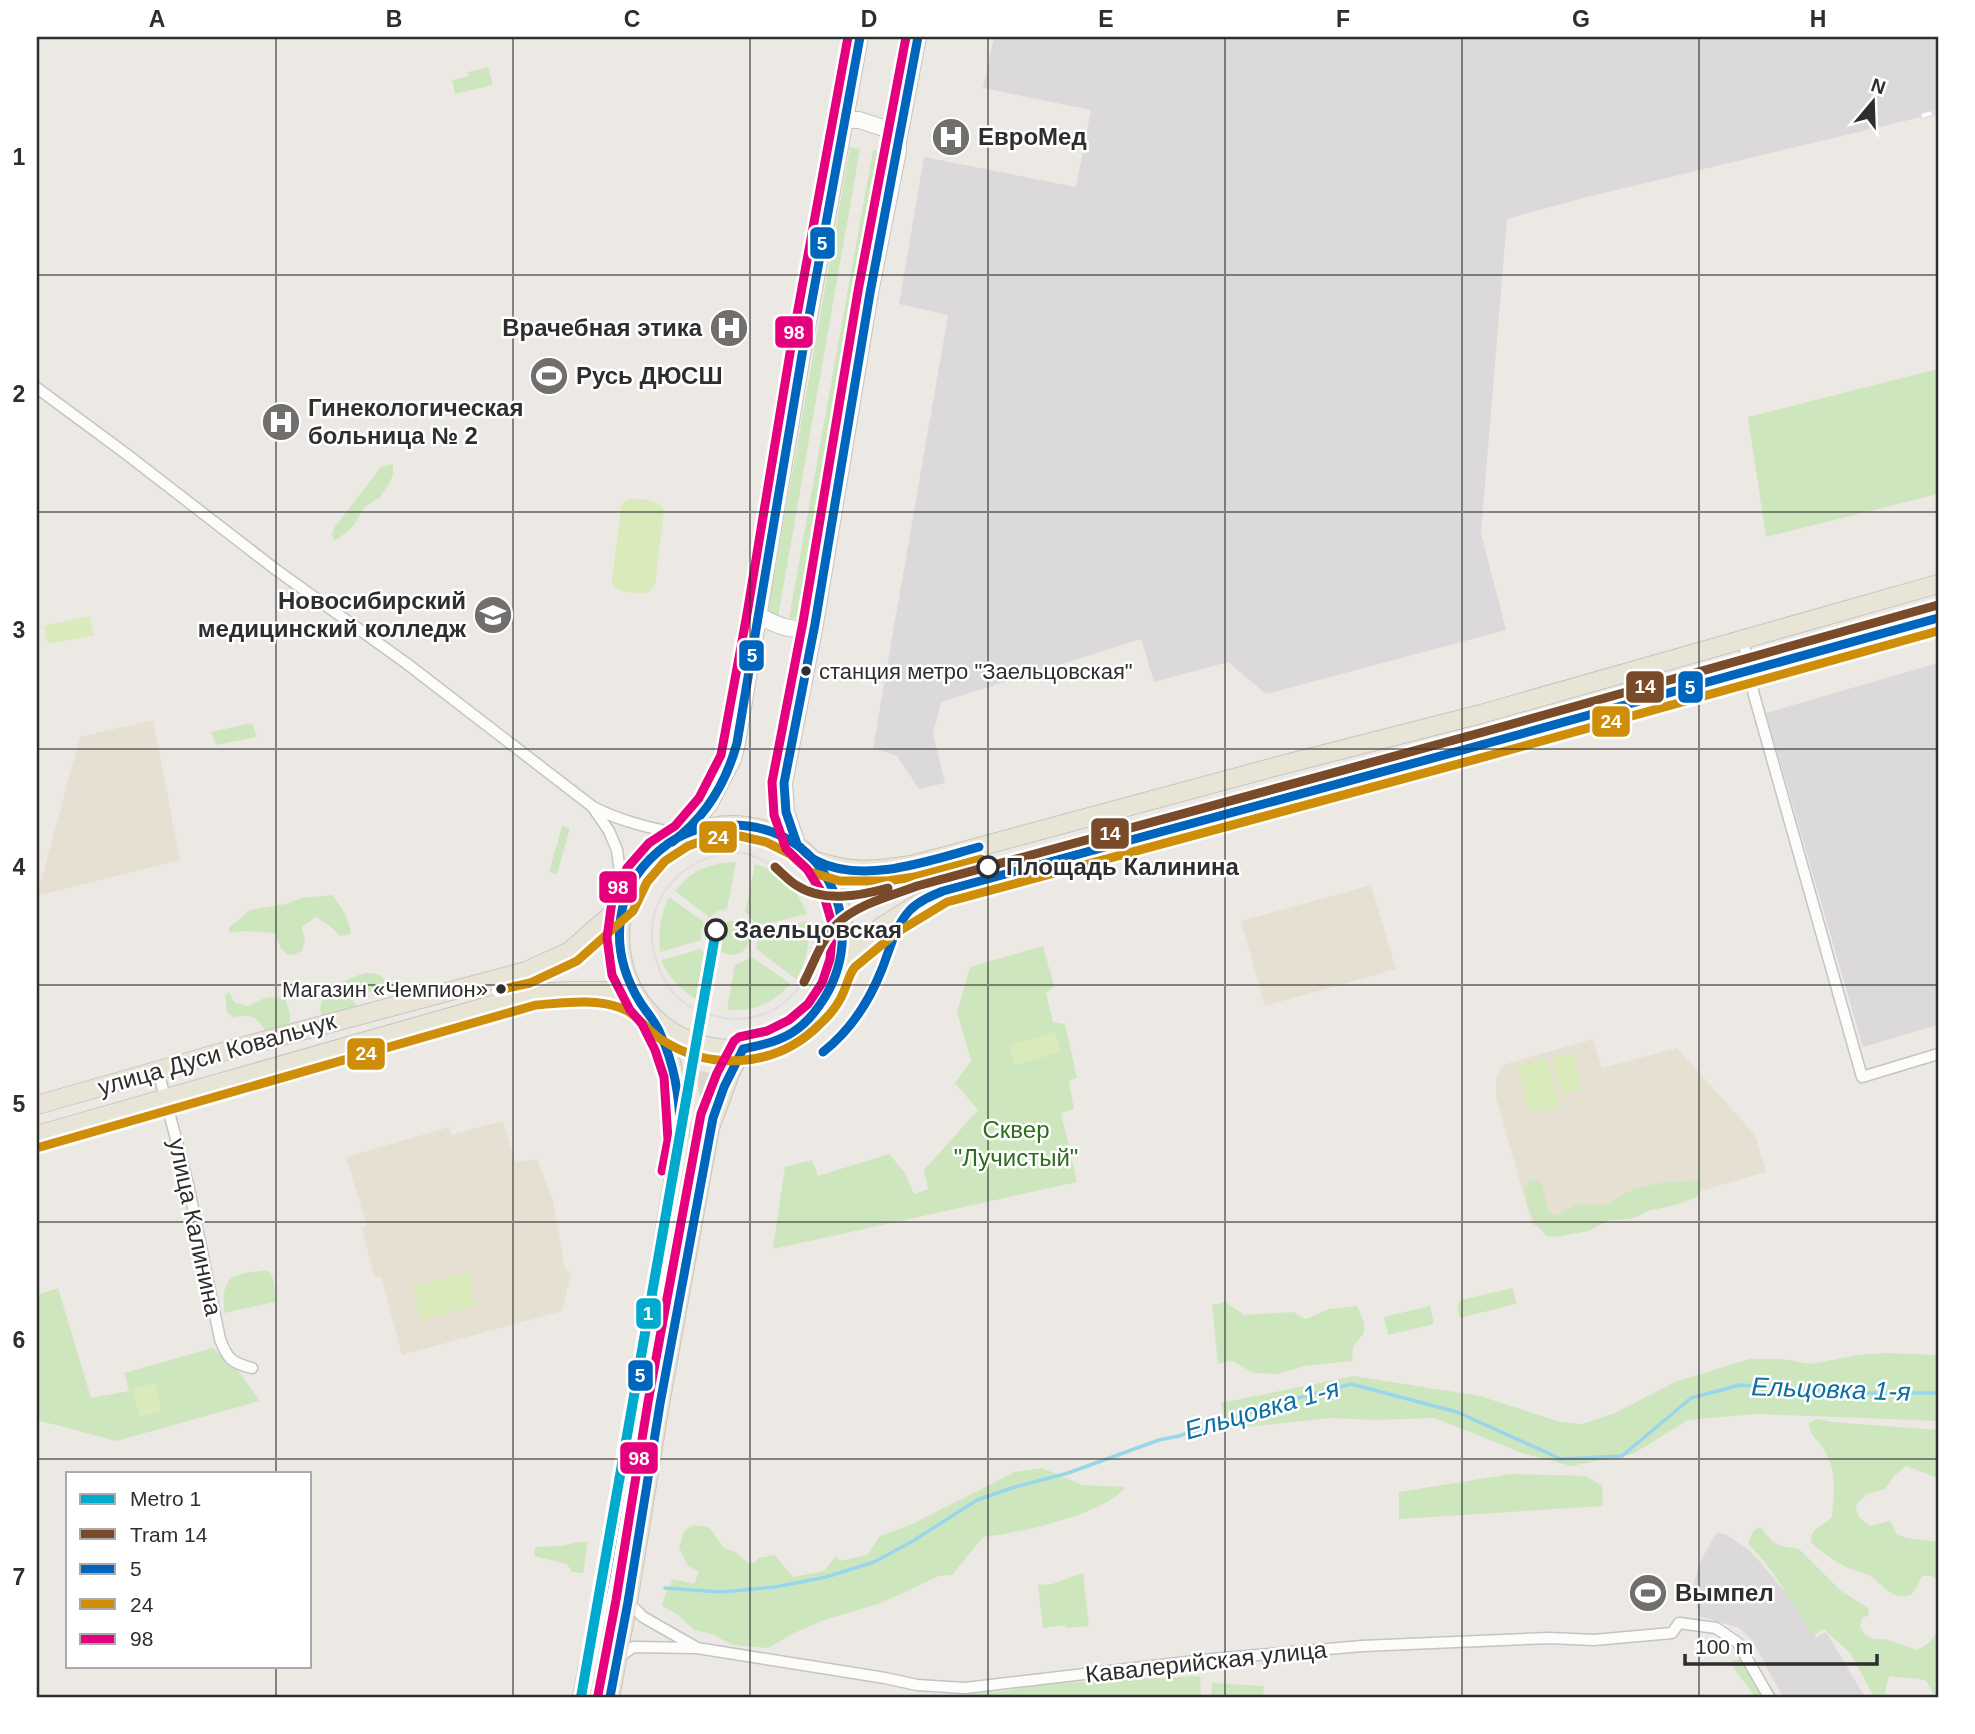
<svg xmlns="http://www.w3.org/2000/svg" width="1975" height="1734" viewBox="0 0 1975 1734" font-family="Helvetica,sans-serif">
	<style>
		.industrial { fill: #dcd9db }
		.education { fill: #e6e0d3 }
		.green { fill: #cee6be }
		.pitch { fill: #d9eabb }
		.plaza { fill: #dad6d2 }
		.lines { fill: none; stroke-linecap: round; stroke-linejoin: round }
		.stream { stroke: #99d6ec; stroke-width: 3.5 }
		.street-casing { stroke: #c5c4c5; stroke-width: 13 }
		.secondary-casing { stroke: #c5c4c5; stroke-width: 18 }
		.primary-casing { stroke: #c6c5c4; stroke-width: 20 }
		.street { stroke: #fcfcfb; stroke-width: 10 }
		.secondary { stroke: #fcfcfb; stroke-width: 16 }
		.primary { stroke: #e8e4d6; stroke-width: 18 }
		.tram { stroke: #dfdfe1; stroke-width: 2 }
		.rail-casing { stroke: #dfdfe1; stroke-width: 6 }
		.rail { stroke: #fff; stroke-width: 3.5; stroke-dasharray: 10; stroke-linecap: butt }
		.bus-1-casing { stroke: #fff; stroke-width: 14 }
		.bus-2-casing { stroke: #fff; stroke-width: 14 }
		.bus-3-casing { stroke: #fff; stroke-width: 14 }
		.bus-1 { stroke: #0065bd; stroke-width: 9 }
		.bus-2 { stroke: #cf8e09; stroke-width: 9 }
		.bus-3 { stroke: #e5007d; stroke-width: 9 }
		.tram-1-casing { stroke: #fff; stroke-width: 14 }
		.tram-1 { stroke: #7a4b2a; stroke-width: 9 }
		.metro-1-casing { stroke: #fff; stroke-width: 16 }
		.metro-1 { stroke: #00a9ce; stroke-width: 10 }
		.grid { fill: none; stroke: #2e2e2e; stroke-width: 2; stroke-opacity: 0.55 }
		.bus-dot { fill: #2e2e2e; stroke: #fff; stroke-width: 2.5 }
		.stop-dot { fill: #fff; stroke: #2e2e2e; stroke-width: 3.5 }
		.labels { text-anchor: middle; stroke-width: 5; stroke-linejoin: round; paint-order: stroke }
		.bus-label { font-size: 22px; fill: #2e2e2e; stroke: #fff; text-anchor: start }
		.poi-label { font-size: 24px; font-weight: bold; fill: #2e2e2e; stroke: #fff; text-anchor: start }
		.stop-label { font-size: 24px; font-weight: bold; fill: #2e2e2e; stroke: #fff; text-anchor: start }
		.street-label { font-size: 24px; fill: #2e2e2e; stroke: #fff }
		.park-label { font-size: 24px; fill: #2c6e1b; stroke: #fff }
		.water-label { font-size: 26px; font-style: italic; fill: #0d6fa3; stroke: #fff }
		.line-badge { stroke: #fff; stroke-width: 2.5 }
		.badge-label { font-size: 19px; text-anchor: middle; font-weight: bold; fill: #fff }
		.neatline { fill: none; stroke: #2e2e2e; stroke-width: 2.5 }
		.grid-label { font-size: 23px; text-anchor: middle; font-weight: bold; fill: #2e2e2e }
	</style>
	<rect width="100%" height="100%" fill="#ece8e4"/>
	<!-- industrial -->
	<path class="industrial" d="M994 37H1938V113L1587 197 1507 219 1481 533 1506 630 1266 694 1228 662 1154 682 1141 639 941 702 933 734 945 783 919 789 897 756 873 748 948 315 899 304 924 157 1076 187 1091 110 983 88Z
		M1938 663V1025L1863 1047 1766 713Z
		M1717 1532 1727 1535 1749 1550 1759 1561 1787 1594 1816 1637 1826 1632 1865 1697H1783L1752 1640 1739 1628 1699 1616 1693 1587 1701 1560Z"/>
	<!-- education -->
	<path class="education" d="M153 720 180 860 37 896 80 737Z
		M1371 885 1396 969 1265 1006 1241 921Z
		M1593 1039 1602 1068 1677 1048 1755 1135 1766 1172 1704 1190 1699 1186 1533 1227 1496 1097V1078L1499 1071 1506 1064Z
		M503 1121 515 1162 537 1159 553 1200 565 1270 571 1273 562 1311 402 1355 381 1277 375 1278 362 1228 367 1226 346 1157 449 1127 451 1135Z"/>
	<!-- green -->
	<path class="green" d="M488 67 493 85 455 94 452 80 469 76 468 72Z
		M850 147 860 149 778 617 767 615Z
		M873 150 884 152 800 620 789 618Z
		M1938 369V494L1766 537 1748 417Z
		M393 464V474L390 482 380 497 364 508 354 525 347 532 334 541 332 534 334 528 381 467Z
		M252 723 257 737 216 745 211 732Z
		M562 826 570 828 557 874 549 872Z
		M736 862 727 909 718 911 709 917 675 891C692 870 709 863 736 862Z
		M755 864C784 873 796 887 807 914L758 926 745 912Z
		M332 895C342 907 349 919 351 934L340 936 330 926 316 917 302 927 305 941 302 951 295 954 288 955 281 949 275 933 245 931 229 933V928L250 910 286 904 301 898Z
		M669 897 704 922 701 932V940L660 952C658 932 660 915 669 897Z
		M807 921C811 941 807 961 796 979L756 949 760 933Z
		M715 938a17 17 0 1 1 34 0a17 17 0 1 1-34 0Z
		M1043 946 1054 986 1046 993 1053 1022 1065 1024 1077 1078 1069 1081 1074 1109 1061 1113 1077 1182 773 1249 785 1167 812 1160 818 1176 889 1154 905 1173 914 1194 928 1189 924 1170 978 1110 955 1083 971 1061 957 1012 970 967Z
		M701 949 708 958 716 962 708 1006C687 996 670 981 661 960Z
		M752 957 791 984C773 1003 754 1012 727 1010L735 965Z
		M365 973C376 973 382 973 387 985L379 991 355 993 353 1001 356 1004 355 1010 323 1019C311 993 345 979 365 973Z
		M229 992 235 1003 248 1006C263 999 268 994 285 1000 289 1009 293 1018 287 1027L266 1033C260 1019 249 1011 234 1018L227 1012 225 995Z
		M1530 1180 1541 1181 1549 1211 1554 1216 1578 1204 1607 1205 1618 1197 1632 1190 1659 1183 1700 1180 1702 1186 1698 1196 1679 1204 1648 1211 1632 1219 1610 1220 1589 1231 1554 1237 1547 1236 1535 1224 1527 1203 1525 1188Z
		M267 1270C276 1278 275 1291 275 1302L224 1313C222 1274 230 1275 267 1270Z
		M58 1288 91 1398 129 1391 124 1373 213 1348 239 1372 260 1401 116 1441 37 1420V1295Z
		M1513 1288 1516 1304 1460 1318 1457 1306 1461 1300Z
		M1226 1302 1244 1315 1293 1312 1306 1319 1329 1309 1357 1306 1364 1322V1333L1353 1347 1352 1361 1304 1366 1278 1374 1254 1373 1232 1361 1218 1364 1212 1305Z
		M1430 1306 1434 1324 1388 1335 1384 1317Z
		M1885 1353 1938 1355V1421L1756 1414 1688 1420 1633 1454 1571 1466 1522 1453 1435 1418 1374 1420 1330 1418 1227 1429 1221 1403 1354 1376 1480 1396 1560 1422 1582 1424 1615 1413 1675 1382 1749 1359H1781L1811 1364 1858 1355Z
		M1817 1419 1832 1422 1938 1430V1478L1906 1466 1895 1475 1885 1489 1867 1494 1855 1506 1859 1517 1870 1526 1890 1521 1897 1534 1906 1538 1938 1542V1579L1932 1576H1923C1917 1582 1917 1594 1907 1596 1892 1600 1880 1582 1869 1575 1862 1572 1855 1571 1848 1568 1834 1562 1822 1552 1811 1542 1809 1528 1824 1526 1832 1517 1834 1494 1837 1472 1825 1451 1819 1440 1809 1436 1809 1423Z
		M1042 1468 1082 1485 1126 1487C1100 1516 1023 1532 983 1537L952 1575 939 1576 881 1603 824 1620 794 1633 768 1648 732 1645 712 1634 694 1630 677 1614 662 1606 665 1595 673 1579 694 1584 699 1572 688 1566 679 1547 685 1530 694 1525 709 1527 723 1547 737 1553 748 1563H755L758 1558 775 1555 793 1577 824 1571 836 1556 840 1561 867 1555 880 1536 910 1525 1015 1472Z
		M1511 1474 1585 1476 1602 1485 1603 1506 1399 1519V1492Z
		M1760 1527 1772 1541 1781 1546 1799 1549 1840 1590 1869 1609 1868 1615 1862 1619 1860 1627 1865 1635 1873 1639H1885L1917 1650C1927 1645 1934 1640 1938 1628V1697H1936L1926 1681C1913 1676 1902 1679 1889 1676L1884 1697H1874L1851 1654 1824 1629 1812 1636 1797 1609 1770 1569 1748 1543 1754 1530Z
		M579 1542H588L583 1573 572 1572 567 1564 534 1556 535 1547 561 1546Z
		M1083 1573 1089 1626 1066 1628 1065 1625 1043 1628 1038 1585 1052 1584Z
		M1738 1659C1752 1668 1771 1681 1777 1697H1752L1753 1694C1746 1683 1736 1674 1731 1662Z
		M1200 1676 1201 1697H967L968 1693 1005 1691 1039 1684Z
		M1212 1683 1264 1686 1263 1697H1211Z"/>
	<!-- pitch -->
	<path class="pitch" d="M629 499C640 499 658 498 664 510L655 585C649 599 630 592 618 590L612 583 621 507 623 502Z
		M89 616 94 635 48 644 44 626Z
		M1055 1032 1061 1052 1015 1065 1009 1045Z
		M1572 1053 1582 1089 1562 1094 1552 1059Z
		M1546 1058 1560 1106 1531 1114 1517 1066Z
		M467 1272 476 1305 421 1320 412 1287Z
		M155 1383 162 1411 140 1417 132 1389Z"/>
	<!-- plaza -->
	<path class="plaza" d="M696 1070 720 1075 702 1115Z"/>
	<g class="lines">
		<!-- stream -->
		<path class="stream" d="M665 1588 721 1592 775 1587 826 1577 874 1562 913 1541 977 1500 1015 1487 1068 1473 1159 1440 1179 1436 1272 1405 1351 1384 1457 1412 1561 1459 1622 1456 1691 1398 1740 1385 1864 1393H1938"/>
		<!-- street casing -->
		<g class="street-casing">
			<path id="street" d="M37 388 125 453 275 569 406 663 593 807C622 822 651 828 683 835
				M1743 639 1754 695 1862 1077 1938 1054
				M594 809 609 831 617 850 624 903
				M158 1071 188 1184 220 1339C227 1358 231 1363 252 1368
				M628 1602 643 1617 694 1646
				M618 1658 633 1647 697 1648 885 1678 917 1685 965 1688 1212 1659 1362 1646 1549 1638 1594 1640 1672 1633 1679 1623 1716 1628 1738 1643 1769 1697"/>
		</g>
		<!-- secondary casing -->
		<g class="secondary-casing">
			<path id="secondary" d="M846 120H859L890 130 898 142
				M759 616C777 625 796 635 815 624
				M683 835 709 805 733 759 737 743 802 355 860 37
				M797 844 786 812 784 783 815 624 870 293 898 151V142L918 37"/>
		</g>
		<!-- primary casing -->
		<g class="primary-casing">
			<path id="primary" d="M620 937a112 112 0 1 1 224 0a112 112 0 1 1-224 0Z
				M816 861C853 873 874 871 912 865L1278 766 1481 714 1938 584
				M842 962 881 927 921 902 943 891 1492 742 1938 618
				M37 1105 233 1049 526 971 570 951 624 903
				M37 1135 534 993 571 991H609L640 1003
				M582 1697 606 1577 680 1141C682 1095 675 1064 655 1023
				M610 1697 628 1602 660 1404 710 1128 731 1071 743 1049"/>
		</g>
		<!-- street -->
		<use href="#street" class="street"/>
		<!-- secondary -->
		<use href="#secondary" class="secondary"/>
		<!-- primary -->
		<use href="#primary" class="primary"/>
		<!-- tram -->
		<path class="tram" d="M775 867C768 863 759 858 751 855 732 849 706 856 690 867 656 889 643 926 658 965 663 980 672 994 685 1003 697 1012 710 1015 725 1018 743 1021 766 1016 781 1005 790 999 797 989 804 982"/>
		<!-- rail casing -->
		<g class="rail-casing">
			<path id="rail" d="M1922 116 1938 111"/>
		</g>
		<!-- rail -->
		<use href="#rail" class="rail"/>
		<!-- bus-1 casing -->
		<g class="bus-1-casing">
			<path id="bus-1" d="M672 842C706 817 726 783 737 743L802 355 860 37
				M797 844 786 812 784 783 815 624 870 293 918 37
				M800 847C805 852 810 858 817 861 864 885 931 860 979 847
				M823 1052C851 1030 869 1002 882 969 890 949 895 926 910 910 919 901 931 896 943 891L1492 742 1938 618
				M582 1697 606 1577 680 1141C681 1103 676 1068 660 1033 655 1021 647 1013 640 1002 624 976 616 946 621 916 625 885 644 861 669 843 687 831 707 825 729 825 821 823 871 920 825 997 817 1010 806 1024 793 1032 778 1042 760 1045 743 1049L724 1087 713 1118 660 1404 628 1602 610 1697"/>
		</g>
		<!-- bus-2 casing -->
		<g class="bus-2-casing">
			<path id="bus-2" d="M499 990 530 983 577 961 633 911 647 882 665 861 688 846 713 837 740 836 766 842 790 854 810 872 840 881H887L914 877 981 859
				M40 1147 536 1005C564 1003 594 998 621 1008 638 1014 647 1031 662 1040 712 1072 777 1067 819 1025 829 1016 839 1004 844 991 848 982 849 974 855 967L896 933 947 902 1495 754 1938 631"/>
		</g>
		<!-- bus-3 casing -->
		<g class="bus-3-casing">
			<path id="bus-3" d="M662 1171 668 1140 664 1077 655 1050 642 1024 630 1010 612 975 607 938 612 901 627 868 649 843 675 826 699 798 721 755 747 614 790 353 848 37
				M598 1695 616 1600 648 1402 701 1114 717 1073 734 1041 739 1037 767 1031 789 1020 808 1004 822 983 830 959 833 927 824 896 807 869 786 849 774 815 772 782 803 622 858 291 906 37"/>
		</g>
		<!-- bus-1 -->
		<use href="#bus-1" class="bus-1"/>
		<!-- bus-2 -->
		<use href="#bus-2" class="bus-2"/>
		<!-- bus-3 -->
		<use href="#bus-3" class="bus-3"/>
		<!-- tram-1 casing -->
		<g class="tram-1-casing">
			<path id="tram-1" d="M775 867C782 873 788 880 796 885 823 903 859 896 888 888
				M804 982C814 963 821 940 837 924 857 904 891 896 917 886L1487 731 1938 605"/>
		</g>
		<!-- tram-1 -->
		<use href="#tram-1" class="tram-1"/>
		<!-- metro-1 casing -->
		<g class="metro-1-casing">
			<path id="metro-1" d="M581 1697 716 930"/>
		</g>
		<!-- metro-1 -->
		<use href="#metro-1" class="metro-1"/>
	</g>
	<!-- grid -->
	<path class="grid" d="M276 37V1473M513 37V1697M750 37V1697M988 37V1697M1225 37V1697M1462 37V1697M1699 37V1697M37 275H1938M37 512H1938M37 749H1938M37 985H1938M37 1222H1938M37 1459H1938M276 1666V1697"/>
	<!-- icons -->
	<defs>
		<g id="hospital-disc" transform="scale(2.0125)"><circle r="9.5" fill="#706f6e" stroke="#fff"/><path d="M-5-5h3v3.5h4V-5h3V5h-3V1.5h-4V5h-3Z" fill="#fff"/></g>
		<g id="stadium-disc" transform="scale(2.0125)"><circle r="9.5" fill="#706f6e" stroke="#fff"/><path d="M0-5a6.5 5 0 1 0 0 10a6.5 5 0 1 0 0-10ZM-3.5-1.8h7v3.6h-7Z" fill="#fff"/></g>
		<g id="university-disc" transform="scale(2.0125)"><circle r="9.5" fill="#706f6e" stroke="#fff"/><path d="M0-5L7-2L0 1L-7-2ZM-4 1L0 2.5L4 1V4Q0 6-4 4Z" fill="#fff"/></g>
	</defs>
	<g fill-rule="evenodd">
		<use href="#hospital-disc" x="951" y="137"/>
		<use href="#hospital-disc" x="729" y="328"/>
		<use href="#stadium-disc" x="549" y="376"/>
		<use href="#hospital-disc" x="281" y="422"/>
		<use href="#university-disc" x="493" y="615"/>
		<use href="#stadium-disc" x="1648" y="1593"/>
	</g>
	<!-- markers -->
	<g class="bus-dot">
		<circle cx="806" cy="671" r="6"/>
		<circle cx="501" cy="989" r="6"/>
	</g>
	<g class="stop-dot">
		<circle cx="988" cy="867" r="10"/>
		<circle cx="716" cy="930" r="10"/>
	</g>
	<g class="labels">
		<!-- bus labels -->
		<g class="bus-label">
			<text x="819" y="679">станция метро "Заельцовская"</text>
			<text x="488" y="997" text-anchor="end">Магазин «Чемпион»</text>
		</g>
		<!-- poi labels -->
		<g class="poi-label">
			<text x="978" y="145">ЕвроМед</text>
			<text x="702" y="336" text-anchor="end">Врачебная этика</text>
			<text x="576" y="384">Русь ДЮСШ</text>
			<text x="308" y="416">Гинекологическая<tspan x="308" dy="28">больница № 2</tspan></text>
			<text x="466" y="609" text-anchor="end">Новосибирский<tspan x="466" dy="28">медицинский колледж</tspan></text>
			<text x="1675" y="1601">Вымпел</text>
		</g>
		<!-- stop labels -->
		<g class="stop-label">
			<text x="1006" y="875">Площадь Калинина</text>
			<text x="734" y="938">Заельцовская</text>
		</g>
		<!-- street labels -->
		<g class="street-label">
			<text transform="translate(217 1054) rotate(-16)" y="8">улица Дуси Ковальчук</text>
			<text transform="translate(195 1227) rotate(78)" y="8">улица Калинина</text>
			<text transform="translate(1206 1662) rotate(-6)" y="8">Кавалерийская улица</text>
		</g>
		<!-- park labels -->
		<g class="park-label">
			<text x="1016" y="1138">Сквер<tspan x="1016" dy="28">"Лучистый"</tspan></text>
		</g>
		<!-- water labels -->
		<g class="water-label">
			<text transform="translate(1831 1389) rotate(2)" y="9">Ельцовка 1-я</text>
			<text transform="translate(1262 1409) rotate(-16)" y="9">Ельцовка 1-я</text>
		</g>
	</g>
	<g class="line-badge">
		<rect x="809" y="226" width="27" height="34" rx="7" fill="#0065bd"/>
		<rect x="774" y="315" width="40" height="34" rx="7" fill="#e5007d"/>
		<rect x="738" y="639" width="27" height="33" rx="7" fill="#0065bd"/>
		<rect x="1625" y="670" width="40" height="34" rx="7" fill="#7a4b2a"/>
		<rect x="1677" y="670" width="27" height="34" rx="7" fill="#0065bd"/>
		<rect x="1591" y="705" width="40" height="33" rx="7" fill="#cf8e09"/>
		<rect x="1090" y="817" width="40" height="33" rx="7" fill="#7a4b2a"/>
		<rect x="698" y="820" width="40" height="34" rx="7" fill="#cf8e09"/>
		<rect x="598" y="870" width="40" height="34" rx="7" fill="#e5007d"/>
		<rect x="346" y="1037" width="40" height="34" rx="7" fill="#cf8e09"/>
		<rect x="635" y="1297" width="27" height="33" rx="7" fill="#00a9ce"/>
		<rect x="627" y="1359" width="27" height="33" rx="7" fill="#0065bd"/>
		<rect x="619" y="1441" width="40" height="34" rx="7" fill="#e5007d"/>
	</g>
	<g class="badge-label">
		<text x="822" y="250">5</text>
		<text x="794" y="339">98</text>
		<text x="752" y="662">5</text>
		<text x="1645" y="693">14</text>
		<text x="1690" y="694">5</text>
		<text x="1611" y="728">24</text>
		<text x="1110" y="840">14</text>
		<text x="718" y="844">24</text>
		<text x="618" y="894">98</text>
		<text x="366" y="1060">24</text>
		<text x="648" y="1320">1</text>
		<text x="640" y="1382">5</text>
		<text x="639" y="1465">98</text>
	</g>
	<!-- border -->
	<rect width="1975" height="1734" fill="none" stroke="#ffffff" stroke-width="77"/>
	<!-- legend -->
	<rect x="66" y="1472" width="245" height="196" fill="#ffffff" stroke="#ababab" stroke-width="2"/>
	<rect x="80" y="1494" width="35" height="10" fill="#00a9ce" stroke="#ababab" stroke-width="2"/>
	<text x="130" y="1506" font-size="21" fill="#2e2e2e">Metro 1</text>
	<rect x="80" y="1529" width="35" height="10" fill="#7a4b2a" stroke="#ababab" stroke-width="2"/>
	<text x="130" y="1542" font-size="21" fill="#2e2e2e">Tram 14</text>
	<rect x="80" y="1564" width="35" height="10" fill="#0065bd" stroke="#ababab" stroke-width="2"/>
	<text x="130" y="1576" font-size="21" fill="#2e2e2e">5</text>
	<rect x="80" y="1599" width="35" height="10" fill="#cf8e09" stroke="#ababab" stroke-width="2"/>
	<text x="130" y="1612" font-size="21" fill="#2e2e2e">24</text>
	<rect x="80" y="1634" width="35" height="10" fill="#e5007d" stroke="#ababab" stroke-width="2"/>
	<text x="130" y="1646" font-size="21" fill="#2e2e2e">98</text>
	<!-- north arrow -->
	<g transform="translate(1873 102) rotate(19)" stroke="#ffffff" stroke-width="5" paint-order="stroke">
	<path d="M0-5L12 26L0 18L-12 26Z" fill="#2e2e2e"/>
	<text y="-10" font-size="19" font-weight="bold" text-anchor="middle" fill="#2e2e2e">N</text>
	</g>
	<!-- scale -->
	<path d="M1685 1654v10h192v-10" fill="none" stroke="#2e2e2e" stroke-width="3.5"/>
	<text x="1695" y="1654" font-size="21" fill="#2e2e2e" stroke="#ffffff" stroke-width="5" paint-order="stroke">100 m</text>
	<rect x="38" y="38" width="1899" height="1658" class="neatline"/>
	<g class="grid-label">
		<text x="157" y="27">A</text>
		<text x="394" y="27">B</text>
		<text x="632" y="27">C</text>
		<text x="869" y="27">D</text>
		<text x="1106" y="27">E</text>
		<text x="1343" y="27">F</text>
		<text x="1581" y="27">G</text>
		<text x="1818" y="27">H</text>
		<text x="19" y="165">1</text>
		<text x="19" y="402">2</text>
		<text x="19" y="638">3</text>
		<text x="19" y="875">4</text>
		<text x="19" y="1112">5</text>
		<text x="19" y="1348">6</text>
		<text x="19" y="1585">7</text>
	</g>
</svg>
